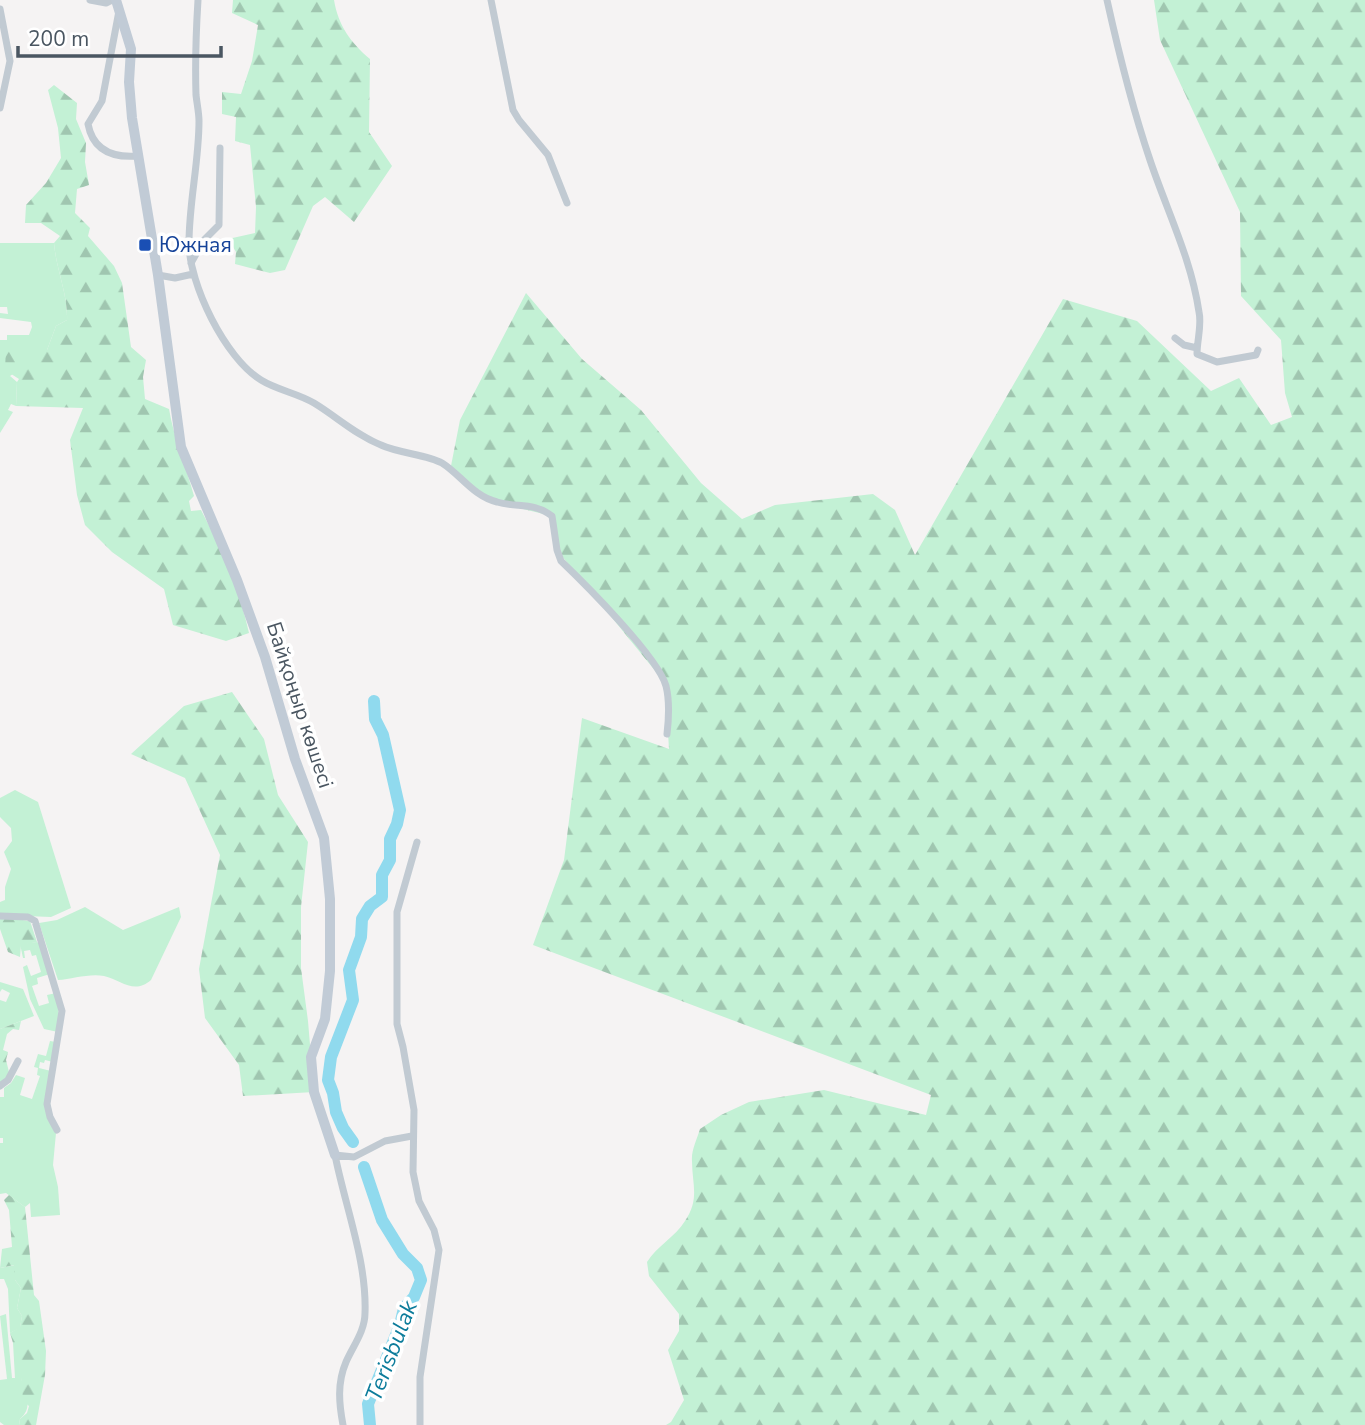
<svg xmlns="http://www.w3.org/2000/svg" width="1365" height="1425" viewBox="0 0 1365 1425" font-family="'Nunito Sans',sans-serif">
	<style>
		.green { fill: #c3f1d5 }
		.forest { fill: url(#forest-firs) }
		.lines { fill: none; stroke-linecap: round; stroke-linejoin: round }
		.river { stroke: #90daee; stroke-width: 12 }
		.street { stroke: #c1cad2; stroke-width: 7 }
		.secondary { stroke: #c1cbd6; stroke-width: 10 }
		.transit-dot { fill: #1a4fb4; stroke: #fff; stroke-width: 2.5 }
		.labels { text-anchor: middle; stroke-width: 7; stroke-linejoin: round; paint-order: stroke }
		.transit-label { font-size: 21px; fill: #164399; stroke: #fff; text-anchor: start }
		.street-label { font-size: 21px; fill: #4a5661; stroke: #fff }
		.water-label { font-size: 23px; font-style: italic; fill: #0c7c9b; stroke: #fff }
	</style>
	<defs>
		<pattern id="forest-firs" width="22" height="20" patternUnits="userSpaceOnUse" patternTransform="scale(1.75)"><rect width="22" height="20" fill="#c3f1d5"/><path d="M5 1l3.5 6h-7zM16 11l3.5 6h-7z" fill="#a0c6b0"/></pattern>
	</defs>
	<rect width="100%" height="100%" fill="#f5f3f3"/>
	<!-- green -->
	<path class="green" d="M0 243H54C56 269 68 294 67 320L56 326 47 350 10 376 17 382 16 406 11 404 8 410 13 412 0 433V340H7V335H29L32 327 31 322 0 318V313L8 314 7 307H0Z
		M15 790 38 802 71 908 51 917 0 915V902L5 900V887L11 869 4 852 12 841 11 828 0 817V798Z
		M85 907 123 930 179 907 181 917 151 980C134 995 121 980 104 976 90 973 72 979 58 980L39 923 57 920Z
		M37 942 41 945 50 974 37 978 38 984 32 986 39 1006 49 1003 47 995 56 993 59 1001 58 1032 44 1029 30 999 23 967 27 965 31 976 41 972 36 955 32 956 30 950 24 951 25 958H23L20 944Z
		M0 982 23 989 34 1016 0 1029V1000L6 1002 10 993 2 989 0 992Z
		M50 1041 56 1042 53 1062 45 1060 44 1063 40 1062 39 1068 51 1071 47 1088 56 1133 53 1165 58 1187 60 1215 31 1217 30 1203 25 1207 6 1193 0 1194V1143H3V1138H0V1097H4V1088L11 1083 16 1075 25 1078 20 1095 32 1099 40 1076 37 1075 38 1068 34 1067 38 1054 46 1056Z
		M15 1265V1280L21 1288 17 1308 22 1316 20 1328 10 1333 8 1289 4 1279H0V1268Z
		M6 1314 12 1378H21C25 1393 34 1407 20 1419L19 1425H4L0 1422V1380L7 1379 0 1316Z"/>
	<!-- forest -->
	<path class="forest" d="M233 0H334C338 25 351 43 370 59L369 132 392 166 354 222 325 197 313 206 285 270 270 273 235 264 236 252 228 239 255 233 256 207 250 145 235 141 236 117 222 114V92L241 94 252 61 258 25 232 13Z
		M1154 0H1365V1425H666L671 1422 684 1400 668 1350 679 1331V1314L649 1276 647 1262C657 1246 675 1237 685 1221 700 1199 692 1184 692 1161 691 1151 697 1139 700 1129L721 1115 749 1102 824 1090 926 1115 931 1095 533 945 564 860 582 718 669 749 665 683 557 550 552 516 498 503 450 471 460 420 526 293 582 359 641 410 701 483 742 519 775 505 873 494 895 510 915 555 1063 299 1137 321 1211 391 1239 378 1271 425 1292 417 1285 393 1281 340 1241 296 1240 212 1160 40Z
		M54 85 77 103 76 119 86 143 85 162 89 185 77 189 75 213 90 228 88 236 114 266 122 283 131 347 146 360 143 377 145 399 169 409C174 439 186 466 194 496L189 501 191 511 201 510C221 548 240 591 249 633L226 641 173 625 164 589 112 552 85 525 77 495 70 440 83 408 16 406 17 382 19 379 5 370 6 347 47 350 56 326 67 320C68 294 56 269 54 243L60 236 41 223H25L26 205 46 183 61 158 58 128 48 90Z
		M232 692 264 739 278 795 308 842 301 907V968L308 1021 314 1092 243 1096 239 1065 205 1018 199 969 220 855 185 778 131 754 184 706Z
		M0 917 30 921 37 942 21 945 20 957 8 952 0 929Z
		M21 1021 19 1030 13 1029 7 1034 3 1050 8 1052 6 1060 10 1076 0 1083V1029Z
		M9 1195 25 1207 34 1295 39 1301 46 1351 45 1375 36 1425H19L20 1419 27 1413 29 1406 23 1401 21 1378H15L13 1343 10 1333 20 1327 22 1316 17 1308 21 1288 15 1280 14 1265 0 1268 2 1249 12 1247 9 1210 4 1200Z"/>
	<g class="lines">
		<!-- river -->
		<path class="river" d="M353 1142 343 1128 336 1112 333 1093 328 1080 331 1057 353 1000 349 970 361 937 362 919 370 906 382 897V875L390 860V839L397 824 400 810 383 735 375 719 374 701
			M364 1167 382 1220 403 1254 417 1268 421 1280 414 1297 404 1308 400 1325 368 1404 370 1425"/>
		<!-- street -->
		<path class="street" d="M90 0 106 3 112 0
			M198 0C196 32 195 63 196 95 197 104 199 113 199 121 199 162 189 202 189 243 189 284 225 358 261 380 277 390 297 393 314 403 337 417 356 435 381 445 398 453 428 455 442 463 461 475 473 496 497 502 518 508 533 502 552 516L557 550 561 561C585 584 658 657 666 686 670 702 669 717 667 734
			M491 0 513 110 519 120 548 155 567 203
			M1107 0C1119 54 1132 107 1150 160 1167 211 1191 258 1199 312 1202 325 1197 340 1197 354L1217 362 1256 355 1258 350
			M0 9 10 61 0 108
			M119 11 102 101 88 124C93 151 113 158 138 156
			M191 263 204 240 219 225 220 148
			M158 275 175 278 193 274
			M1175 338 1184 345 1197 348
			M417 842 397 912V1024L403 1047 414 1110 413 1172 419 1201 434 1230 439 1250 420 1377V1425
			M0 916 28 917 35 921 62 1011 47 1104 50 1117 57 1130
			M0 1086 8 1080 18 1061
			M343 1425C339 1404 337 1383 346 1362 353 1346 365 1331 365 1313 367 1261 345 1206 335 1155L354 1157 385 1141 412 1136"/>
		<!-- secondary -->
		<path class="secondary" d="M116 0 131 49 129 82 132 118 158 275 181 447 237 580 265 657 295 759 324 838 330 899V971L325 1019 311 1057 314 1092 335 1155"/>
	</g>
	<!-- markers -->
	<rect class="transit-dot" x="138" y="238" width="14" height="14" rx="3.5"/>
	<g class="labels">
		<!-- transit labels -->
		<g class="transit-label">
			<text x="159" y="252">Южная</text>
		</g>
		<!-- street labels -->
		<g class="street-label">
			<text transform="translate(300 705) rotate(72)" y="7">Байқоңыр көшесі</text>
		</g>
		<!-- water labels -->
		<g class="water-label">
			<text transform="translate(391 1351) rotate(-69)" y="8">Terisbulak</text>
		</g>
	</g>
	<!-- scale -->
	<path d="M18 46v10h203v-10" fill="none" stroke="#4a5661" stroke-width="3.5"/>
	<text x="28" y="46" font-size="21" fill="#4a5661" stroke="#ffffff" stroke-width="5" paint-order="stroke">200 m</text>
</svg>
